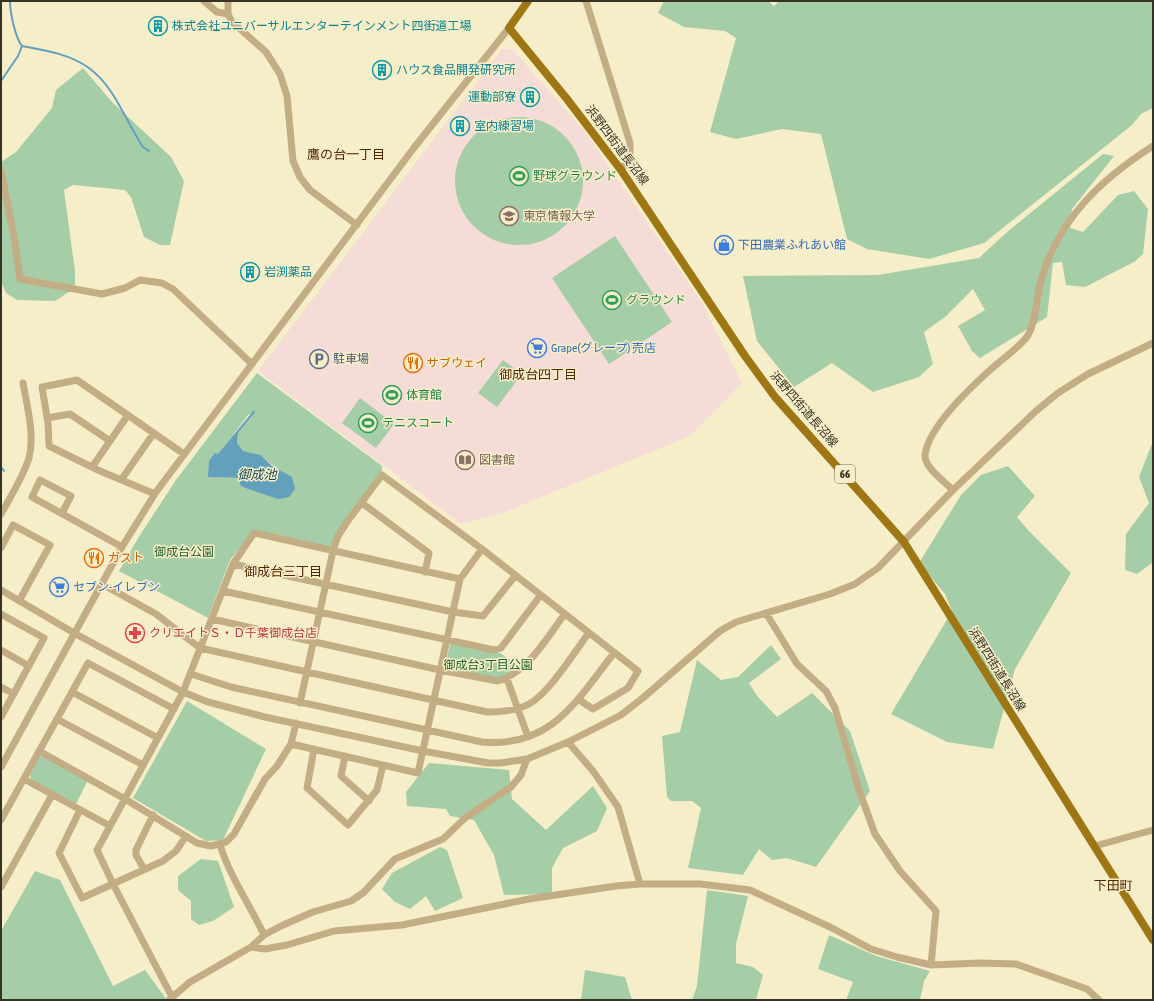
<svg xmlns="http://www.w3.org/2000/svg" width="1154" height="1001" viewBox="0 0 1154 1001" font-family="'Asap Condensed','Noto Sans JP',sans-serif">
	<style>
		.education { fill: #f6dcd7 }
		.green { fill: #a5cda8; fill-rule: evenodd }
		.water { fill: #62a0bc }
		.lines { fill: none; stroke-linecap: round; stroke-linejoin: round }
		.stream { stroke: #62a0bc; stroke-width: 2 }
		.minor { stroke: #c3ad84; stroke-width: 7 }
		.major { stroke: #9e7614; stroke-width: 8 }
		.labels { text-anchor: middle; stroke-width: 3; stroke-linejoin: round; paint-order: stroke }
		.shield { fill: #f6eec8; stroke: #706a55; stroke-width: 1 }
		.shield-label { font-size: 11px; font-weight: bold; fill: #363224 }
		.culture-label { font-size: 12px; fill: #0d838f; stroke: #f6eec8; text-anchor: start }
		.street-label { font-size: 12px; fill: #363224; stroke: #f6eec8 }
		.leisure-label { font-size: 12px; fill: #27864d; stroke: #f6eec8; text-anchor: start }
		.education-label { font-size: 12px; fill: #785e54; stroke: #f6eec8; text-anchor: start }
		.shop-label { font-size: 12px; fill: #366cbe; stroke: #f6eec8; text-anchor: start }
		.service-label { font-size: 12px; fill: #4e5e75; stroke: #f6eec8; text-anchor: start }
		.food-label { font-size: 12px; fill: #c56008; stroke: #f6eec8; text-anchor: start }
		.park-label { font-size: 12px; fill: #21622e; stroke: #f6eec8 }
		.health-label { font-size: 12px; fill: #be3a42; stroke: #f6eec8; text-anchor: start }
		.neighbourhood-label { font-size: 13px; fill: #522700; stroke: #f6eec8 }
		.water-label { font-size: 13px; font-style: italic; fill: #12475b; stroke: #f6eec8 }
	</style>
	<rect width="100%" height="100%" fill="#f6eec8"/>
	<!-- education -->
	<path class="education" d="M502 49 513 50 586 133 700 300 742 383 690 436 505 512 461 524 258 371Z"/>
	<!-- green -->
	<path class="green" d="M664 1H768L774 6 779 1H1153V108L1141 114 1132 125 984 243 929 259 867 249 847 239 821 134 782 129 736 139 710 132 736 38 725 31 684 27 658 13Z
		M83 68 112 102 171 157 184 181 170 245H160L144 237 131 197 125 190 73 185 64 190 75 271V288L55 301 17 300 6 293 1 281V162L16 152 52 108 56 90Z
		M455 181a64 64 0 1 1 128 0a64 64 0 1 1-128 0Z
		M1103 154 1114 156 1072 209 1070 228 1083 232 1118 195 1134 191 1148 209 1143 254 1134 262 1085 287 1066 285 1062 262 1053 263 1047 317 980 358 972 351 958 326 985 310 973 289 945 317 924 332 933 364 919 377 873 392 832 363 794 387 757 341 743 276 878 275 979 258 1006 233Z
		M615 236 672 322 609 364 552 278Z
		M503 360 522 374 497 407 478 393Z
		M257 373 382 466V472L332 545 328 547 254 530 230 560 208 618 119 571 140 535 176 480ZM255 412 238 433 237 443 243 451 261 455 278 470 276 498 245 488 240 485V478L208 477 218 455 248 415Z
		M360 398 394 424 376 448 342 423Z
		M1153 441V562L1137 574 1125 570 1126 534 1149 503 1139 477Z
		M1008 466 1035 496 1017 517 1028 530 1071 573 1015 669 993 749 947 742 891 714 952 611 945 594 919 563 961 495 981 475Z
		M453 643 500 653 520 667 499 679 447 669 445 666 450 645Z
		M771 645 781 659 749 683 757 696 777 717 812 693 850 731 870 791 816 867 787 858 772 860 759 849 743 875 688 868 701 808 692 801H671L667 797 662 736 680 732 697 660 721 680 738 677Z
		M187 701 266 749 223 840 206 841 133 798Z
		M43 756 88 780 76 804 31 780 30 775 39 757Z
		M429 763 509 770 512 799 546 830 593 786 607 808 597 831 563 848 552 868V894L504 895 494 855 474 820 450 816 446 809 407 806 406 792Z
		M440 847 447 850 463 898 435 911 426 896 410 909 395 902 382 889 392 873Z
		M201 859 218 861 234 907 213 921 199 925 191 919V901L178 890V876Z
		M35 871 60 880 113 986 145 970 167 1000H1V931Z
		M707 890 748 896 736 944V963L753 967 763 975 756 1000H692L697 986Z
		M829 935 876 956 930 971 924 981 920 1000H846L853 982 818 969Z
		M585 970 625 977 632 1000H581Z"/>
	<!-- water -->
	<path class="water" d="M254 410 255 412 238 433 237 443 243 451 261 455 272 466 292 477 295 489 289 497 278 499 245 488 240 485V478L208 477 209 461 215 453 218 454Z"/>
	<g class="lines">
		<!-- stream -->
		<path class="stream" d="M10 1C10 12 15 37 22 46 44 50 70 54 89 68 115 87 126 122 143 147L149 151
			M1 81 18 56 22 46
			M1 467 4 471"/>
		<!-- minor -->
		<path class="minor" d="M204 1 217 12 228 14
			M228 1V14L232 22 266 52 280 74 287 96 293 161 300 177 310 190 357 225
			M586 1 630 143V158L621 170
			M1 171 14 236 20 279 102 294 125 288 140 280 162 283 173 289 252 364
			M47 418 70 414 110 441
			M92 467 128 415
			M121 480 154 433
			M953 490C945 482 925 468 925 456 927 428 970 388 990 370 1002 359 1016 350 1026 338 1037 324 1036 294 1042 277 1060 217 1103 178 1153 146
			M155 494 100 471 49 446 48 423 42 387 77 380 184 454
			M362 503 429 553 425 572
			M62 513 71 496 40 480 32 497 122 547
			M1 514C11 496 23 477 29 458 35 434 27 407 23 383
			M1 548 13 525 50 545 19 601
			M233 564 453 612 483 616 515 576
			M102 584 156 614 200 648 487 712C501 712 516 711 529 704 549 693 574 653 588 634
			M1 590 74 633 183 692 208 702 265 717 423 751 488 763H500L527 759 568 742 621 715 644 697 720 631 736 622 830 594 855 584 878 568 953 490 1036 411 1058 393 1088 374 1153 343
			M223 591 494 650 501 648 540 596
			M766 613 797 664 826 691 835 708 859 790 875 834 900 871 936 911 931 965
			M1 614 44 638 1 717
			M212 619 440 670 498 681C528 672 546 639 564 615
			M1 650 29 666
			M191 674 231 687 482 742C552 748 576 701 614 653
			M507 679 528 737
			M1 687 14 694
			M72 692 158 738
			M300 703 333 551 338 536 347 522 382 475 482 549 638 671 628 688 593 709 578 699
			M57 719 143 765
			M568 742 593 771 618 807 640 884
			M291 744 418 773 460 579 482 549
			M314 749 307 788 348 825 377 790 383 765
			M39 751 125 799 197 843 211 846 226 842 234 834 265 779 277 766 291 744 296 723
			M345 756 341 776 369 801
			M1 767 122 547 156 492 413 149 509 28
			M24 779 110 826
			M80 810 59 853 82 898 163 861 176 851 186 836
			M1 820 88 663 174 709
			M220 845C230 877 250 905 264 935
			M1095 846 1153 830
			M144 869 136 855V850L153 815
			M1 887 52 795
			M251 947 265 949 287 945 334 931 402 925 529 899 616 886 640 884H700L750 890 832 928 871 949 897 957 931 965 980 963 1016 964 1087 989 1099 1000
			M172 997 113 884 97 850 183 692 233 564 254 533 460 579
			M170 999 190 982 251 947 264 935 283 925 313 912 351 901 363 893 395 859 443 839 465 818 511 787 521 775 527 759"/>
		<!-- major -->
		<path class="major" d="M528 1 509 28 567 99 621 170 745 356 775 397 904 542 1153 940"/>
	</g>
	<!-- icons -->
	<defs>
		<g id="building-ring" transform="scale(1)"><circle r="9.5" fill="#f6eec8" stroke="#0f9aa8" stroke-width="1.5"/><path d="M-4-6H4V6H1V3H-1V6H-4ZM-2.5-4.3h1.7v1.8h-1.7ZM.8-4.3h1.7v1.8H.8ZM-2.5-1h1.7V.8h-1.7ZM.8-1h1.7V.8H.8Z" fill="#0f9aa8"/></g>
		<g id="stadium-ring" transform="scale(1)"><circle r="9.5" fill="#f6eec8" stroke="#2e9e5b" stroke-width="1.5"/><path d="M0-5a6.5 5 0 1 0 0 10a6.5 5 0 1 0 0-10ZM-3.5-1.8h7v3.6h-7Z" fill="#2e9e5b"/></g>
		<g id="university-ring" transform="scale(1)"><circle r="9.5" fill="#f6eec8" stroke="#8d6e63" stroke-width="1.5"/><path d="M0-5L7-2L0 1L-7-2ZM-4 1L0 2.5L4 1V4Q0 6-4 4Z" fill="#8d6e63"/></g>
		<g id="shop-ring" transform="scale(1)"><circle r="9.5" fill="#f6eec8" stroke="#3f7fe0" stroke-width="1.5"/><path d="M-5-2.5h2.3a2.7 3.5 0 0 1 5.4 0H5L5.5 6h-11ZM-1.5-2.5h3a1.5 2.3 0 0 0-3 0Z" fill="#3f7fe0"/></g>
		<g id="supermarket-ring" transform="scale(1)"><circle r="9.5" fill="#f6eec8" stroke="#3f7fe0" stroke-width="1.5"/><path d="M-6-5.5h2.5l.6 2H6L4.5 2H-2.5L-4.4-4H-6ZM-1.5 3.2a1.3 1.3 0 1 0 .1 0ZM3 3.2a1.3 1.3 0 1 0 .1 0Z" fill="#3f7fe0"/></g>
		<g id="parking-ring" transform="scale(1)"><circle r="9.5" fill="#f6eec8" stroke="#5c6f8a" stroke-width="1.5"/><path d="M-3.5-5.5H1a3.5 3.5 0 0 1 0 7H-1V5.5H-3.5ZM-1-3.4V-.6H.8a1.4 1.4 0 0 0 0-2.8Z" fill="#5c6f8a"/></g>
		<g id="restaurant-ring" transform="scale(1)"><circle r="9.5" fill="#f6eec8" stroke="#e8710a" stroke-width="1.5"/><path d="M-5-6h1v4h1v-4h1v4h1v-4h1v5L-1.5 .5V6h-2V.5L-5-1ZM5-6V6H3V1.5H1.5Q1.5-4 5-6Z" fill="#e8710a"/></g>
		<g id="library-ring" transform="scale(1)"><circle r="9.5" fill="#f6eec8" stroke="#8d6e63" stroke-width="1.5"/><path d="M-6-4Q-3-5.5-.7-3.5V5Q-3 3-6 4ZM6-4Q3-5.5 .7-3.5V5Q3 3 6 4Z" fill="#8d6e63"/></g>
		<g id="pharmacy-ring" transform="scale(1)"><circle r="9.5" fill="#f6eec8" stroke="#e0444e" stroke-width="1.5"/><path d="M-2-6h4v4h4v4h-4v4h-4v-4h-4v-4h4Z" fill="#e0444e"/></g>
	</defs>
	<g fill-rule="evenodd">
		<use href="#building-ring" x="158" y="26"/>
		<use href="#building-ring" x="382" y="70"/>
		<use href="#building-ring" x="530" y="97"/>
		<use href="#building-ring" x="460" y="126"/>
		<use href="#stadium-ring" x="519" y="176"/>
		<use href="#university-ring" x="509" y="216"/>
		<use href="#shop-ring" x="724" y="245"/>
		<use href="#building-ring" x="250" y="272"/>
		<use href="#stadium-ring" x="612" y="300"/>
		<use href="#supermarket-ring" x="537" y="348"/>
		<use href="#parking-ring" x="319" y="359"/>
		<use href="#restaurant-ring" x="413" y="363"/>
		<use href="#stadium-ring" x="392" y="395"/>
		<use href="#stadium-ring" x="368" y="423"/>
		<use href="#library-ring" x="465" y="460"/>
		<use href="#restaurant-ring" x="94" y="558"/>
		<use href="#supermarket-ring" x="59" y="587"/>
		<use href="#pharmacy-ring" x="135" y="633"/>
	</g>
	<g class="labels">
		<!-- shield labels -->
		<rect class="shield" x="835" y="465" width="20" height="18" rx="3"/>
		<g class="shield-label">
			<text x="845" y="478">66</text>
		</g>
		<!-- culture labels -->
		<g class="culture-label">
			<text x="172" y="30">株式会社ユニバーサルエンターテインメント四街道工場</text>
			<text x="396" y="74">ハウス食品開発研究所</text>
			<text x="516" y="101" text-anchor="end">運動部寮</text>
			<text x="474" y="130">室内練習場</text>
			<text x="264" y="276">岩渕薬品</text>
		</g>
		<!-- street labels -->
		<g class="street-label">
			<text transform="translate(617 145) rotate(53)" y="4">浜野四街道長沼線</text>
			<text transform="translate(804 409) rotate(49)" y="4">浜野四街道長沼線</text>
			<text transform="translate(997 669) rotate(58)" y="4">浜野四街道長沼線</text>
		</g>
		<!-- leisure labels -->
		<g class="leisure-label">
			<text x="533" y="180">野球グラウンド</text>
			<text x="626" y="304">グラウンド</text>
			<text x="406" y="399">体育館</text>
			<text x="382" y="427">テニスコート</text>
		</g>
		<!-- education labels -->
		<g class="education-label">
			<text x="523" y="220">東京情報大学</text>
			<text x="479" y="464">図書館</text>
		</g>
		<!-- shop labels -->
		<g class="shop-label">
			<text x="738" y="249">下田農業ふれあい館</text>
			<text x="551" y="352">Grape(グレープ) 売店</text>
			<text x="73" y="591">セブン-イレブン</text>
		</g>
		<!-- service labels -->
		<g class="service-label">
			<text x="333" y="363">駐車場</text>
		</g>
		<!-- food labels -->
		<g class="food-label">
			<text x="427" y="367">サブウェイ</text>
			<text x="108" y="562">ガスト</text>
		</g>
		<!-- park labels -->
		<g class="park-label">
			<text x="184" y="556">御成台公園</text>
			<text x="488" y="669">御成台3丁目公園</text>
		</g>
		<!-- health labels -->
		<g class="health-label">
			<text x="149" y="637">クリエイトＳ・Ｄ千葉御成台店</text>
		</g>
		<!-- neighbourhood labels -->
		<g class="neighbourhood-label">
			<text x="346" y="159">鷹の台一丁目</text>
			<text x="538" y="379">御成台四丁目</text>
			<text x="283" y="576">御成台三丁目</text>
			<text x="1113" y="890">下田町</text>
		</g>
		<!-- water labels -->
		<g class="water-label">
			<text x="257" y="479">御成池</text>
		</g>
	</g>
	<!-- border -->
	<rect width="1154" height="1001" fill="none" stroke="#363224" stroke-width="4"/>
</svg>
